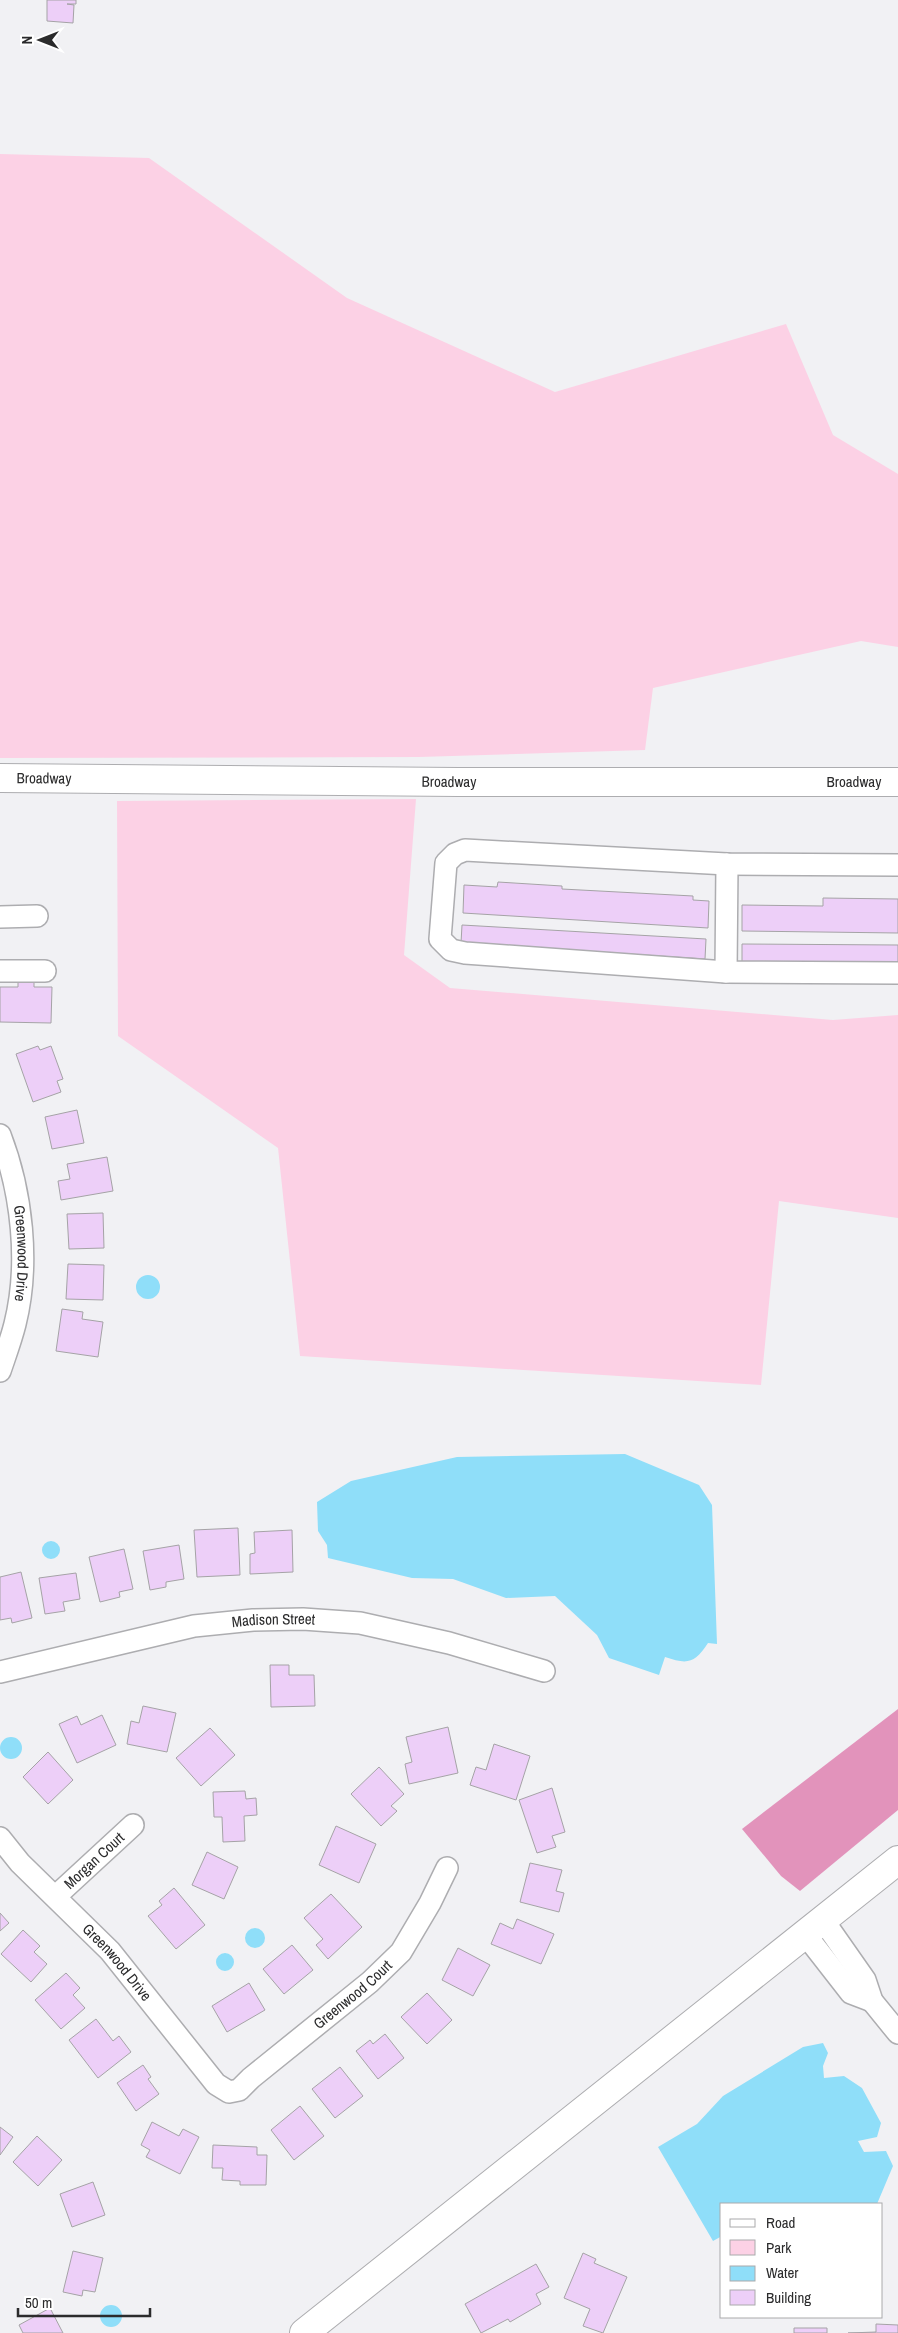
<svg xmlns="http://www.w3.org/2000/svg" width="898" height="2333" viewBox="0 0 898 2333" font-family="'Archivo Narrow',sans-serif">
	<style>
		.green { fill: #fcd1e5 }
		.forest { fill: #e293bb }
		.water { fill: #8fdef9 }
		.building { fill: #edcff8; stroke: #a5a3a6 }
		.lines { fill: none; stroke-linecap: round; stroke-linejoin: round }
		.minor-casing { stroke: #adadb0; stroke-width: 24 }
		.major-casing { stroke: #adadb0; stroke-width: 30 }
		.minor { stroke: #fff; stroke-width: 21 }
		.major { stroke: #fff; stroke-width: 28 }
		.labels { text-anchor: middle; stroke-width: 4; stroke-linejoin: round; paint-order: stroke }
		.street-label { font-size: 15px; fill: #2b2b2c; stroke: #fff }
	</style>
	<rect width="100%" height="100%" fill="#f1f1f4"/>
	<!-- green -->
	<path class="green" d="M0 154 149 158 347 298 555 392 786 324 833 435 898 474V647L861 641 653 688 645 750 419 757 0 758Z
		M416 799 404 955 450 988 833 1020 898 1015V1218L779 1201 761 1385 300 1356 278 1148 118 1036 117 801Z"/>
	<!-- forest -->
	<path class="forest" d="M898 1709V1810L800 1891 781 1876 742 1829Z"/>
	<!-- water -->
	<path class="water" d="M136 1287a12 12 0 1 1 24 0a12 12 0 1 1-24 0Z
		M625 1454 699 1485 712 1505 717 1644 708 1643C695 1663 688 1665 665 1657L659 1675 609 1658 597 1635 555 1596 506 1598 453 1579 412 1578 328 1558 327 1545 318 1531 317 1502 351 1481 457 1457Z
		M42 1550a9 9 0 1 1 18 0a9 9 0 1 1-18 0Z
		M0 1748a11 11 0 1 1 22 0a11 11 0 1 1-22 0Z
		M245 1938a10 10 0 1 1 20 0a10 10 0 1 1-20 0Z
		M216 1962a9 9 0 1 1 18 0a9 9 0 1 1-18 0Z
		M823 2043 828 2053 823 2066 824 2078 844 2076 862 2088 881 2123 877 2137 858 2141 864 2152 886 2151 893 2166 877 2204H722V2236L713 2241 658 2147 697 2124 723 2096 803 2047Z
		M100 2316a11 11 0 1 1 22 0a11 11 0 1 1-22 0Z"/>
	<!-- building -->
	<path class="building" d="M47 0H76V4H67L74 5 73 23 47 21Z
		M498 882 562 886V889L693 896V900L709 901 708 928 463 913 464 885 497 887Z
		M823 898 898 899V933L742 931V905L823 906Z
		M462 925 706 939 705 959 461 943Z
		M742 944 898 945V964L742 963Z
		M18 980 34 981V987H52L51 1023 0 1022V987H18Z
		M38 1046 40 1050 51 1046 63 1079 57 1081 61 1092 33 1102 16 1054Z
		M77 1110 84 1143 52 1149 45 1117Z
		M107 1157 113 1191 61 1200 58 1181 70 1179 67 1164Z
		M103 1213 104 1248 69 1249 67 1214Z
		M68 1264 104 1265 103 1300 66 1299Z
		M62 1309 83 1312 82 1319 103 1322 98 1357 56 1351Z
		M238 1528 240 1575 197 1577 194 1530Z
		M292 1530 293 1572 250 1574V1554L255 1553 254 1532Z
		M179 1545 184 1579 166 1582V1587L150 1590 143 1551Z
		M124 1549 133 1589 119 1592 120 1597 100 1602 89 1557Z
		M21 1572 32 1618 12 1623 11 1618 0 1620V1577Z
		M76 1573 80 1599 63 1602 65 1611 45 1614 39 1578Z
		M270 1665H289V1675H314L315 1706 271 1707Z
		M143 1706 176 1713 167 1752 127 1744 131 1721 139 1723Z
		M102 1715 116 1745 77 1763 59 1724 77 1716 81 1725Z
		M448 1727 458 1773 409 1784 405 1764 412 1762 406 1737Z
		M210 1728 235 1755 201 1786 176 1758Z
		M494 1744 530 1756 516 1800 470 1785 476 1767 486 1770Z
		M48 1752 73 1780 48 1804 23 1777Z
		M379 1767 404 1794 391 1806 397 1811 381 1826 351 1794Z
		M552 1788 565 1832 552 1836 556 1847 537 1853 519 1800Z
		M245 1791 246 1799 256 1798 257 1815 244 1816 245 1841 223 1842 222 1817H214L213 1792Z
		M336 1826 376 1844 359 1883 319 1865Z
		M207 1852 238 1867 224 1899 192 1885Z
		M530 1863 562 1870 556 1891 564 1893 559 1912 520 1902Z
		M174 1888 205 1925 176 1949 148 1916 162 1905 159 1901Z
		M331 1894 362 1927 328 1959 316 1945 323 1939 304 1918Z
		M0 1913 9 1923 0 1931Z
		M517 1919 554 1934 541 1964 491 1944 500 1923 513 1929Z
		M23 1930 40 1946 34 1952 47 1964 31 1982 1 1954Z
		M292 1945 313 1970 284 1994 263 1969Z
		M458 1948 490 1965 473 1996 442 1980Z
		M66 1973 80 1988 73 1995 85 2008 61 2029 35 2000Z
		M249 1983 265 2010 227 2032 212 2006Z
		M427 1993 452 2020 427 2044 401 2017Z
		M96 2019 113 2041 119 2036 131 2052 98 2078 69 2040Z
		M385 2034 404 2058 378 2079 356 2051 370 2040 373 2044Z
		M143 2065 151 2077 148 2079 159 2094 136 2111 117 2083Z
		M340 2067 363 2096 335 2118 312 2089Z
		M300 2106 324 2136 294 2160 271 2130Z
		M152 2122 179 2136 183 2129 199 2137 180 2174 146 2157 150 2150 141 2145Z
		M0 2127 13 2137 0 2155Z
		M37 2136 62 2160 38 2186 13 2162Z
		M213 2145 257 2147V2155H267L266 2185H240V2181L222 2180 223 2168H212Z
		M93 2182 105 2215 72 2227 60 2194Z
		M73 2251 103 2258 95 2292 83 2290 82 2296 63 2292Z
		M583 2253 596 2259 594 2263 627 2277 603 2333 583 2326 590 2309 564 2298Z
		M536 2264 549 2287 536 2294 541 2304 510 2322 508 2319 481 2333 465 2304Z
		M50 2308 63 2333H23L19 2325Z
		M876 2324 898 2325V2333H848L876 2332Z
		M794 2328H827V2333H794Z"/>
	<g class="lines">
		<!-- minor casing -->
		<g class="minor-casing">
			<g id="minor">
				<path d="M898 865 727 864 465 850 455 854 446 863 440 939 451 950 465 953 726 972 898 973"/>
				<path d="M0 917 37 916"/>
				<path d="M0 971H45"/>
				<path d="M726 972 727 864"/>
				<path id="s1" d="M0 1135C22 1192 30 1264 15 1324 11 1340 5 1356 0 1371"/>
				<path id="s2" d="M0 1672 194 1626 253 1620 303 1619 360 1623 449 1643 544 1671"/>
				<path id="s3" d="M0 1838 20 1863 110 1951 216 2084 229 2092 239 2090 251 2078 370 1982 401 1952 430 1903 447 1868"/>
				<path id="s4" d="M56 1896 133 1825"/>
				<path d="M823 1920 865 1980 872 2001 898 2033"/>
				<path d="M805 1934 851 1993 872 2001"/>
			</g>
		</g>
		<!-- major casing -->
		<g class="major-casing">
			<g id="major">
				<path id="s5" d="M0 778 458 782H898"/>
				<path d="M304 2333 898 1860"/>
			</g>
		</g>
		<!-- minor -->
		<use href="#minor" class="minor"/>
		<!-- major -->
		<use href="#major" class="major"/>
	</g>
	<g class="labels">
		<!-- street labels -->
		<g class="street-label">
			<text dy="5" stroke="none"><textPath href="#s5" startOffset="44">Broadway</textPath></text>
			<text dy="5" stroke="none"><textPath href="#s5" startOffset="449">Broadway</textPath></text>
			<text dy="5" stroke="none"><textPath href="#s5" startOffset="854">Broadway</textPath></text>
			<text dy="5" stroke="none"><textPath href="#s1" startOffset="121">Greenwood Drive</textPath></text>
			<text dy="5" stroke="none"><textPath href="#s2" startOffset="279">Madison Street</textPath></text>
			<text dy="5" stroke="none"><textPath href="#s4" startOffset="52">Morgan Court</textPath></text>
			<text dy="5" stroke="none"><textPath href="#s3" startOffset="171">Greenwood Drive</textPath></text>
			<text dy="5" stroke="none"><textPath href="#s3" startOffset="502">Greenwood Court</textPath></text>
		</g>
	</g>
	<!-- legend -->
	<rect x="720" y="2203" width="162" height="115" fill="#ffffff" stroke="#aaaaab"/>
	<rect x="730" y="2219" width="25" height="8" fill="#ffffff" stroke="#aaaaab"/>
	<text x="766" y="2228" font-size="15" fill="#2b2b2c">Road</text>
	<rect x="730" y="2240" width="25" height="15" fill="#fcd1e5" stroke="#aaaaab"/>
	<text x="766" y="2253" font-size="15" fill="#2b2b2c">Park</text>
	<rect x="730" y="2266" width="25" height="15" fill="#8fdef9" stroke="#aaaaab"/>
	<text x="766" y="2278" font-size="15" fill="#2b2b2c">Water</text>
	<rect x="730" y="2290" width="25" height="15" fill="#edcff8" stroke="#aaaaab"/>
	<text x="766" y="2303" font-size="15" fill="#2b2b2c">Building</text>
	<!-- north arrow -->
	<g transform="translate(40 40) rotate(270)" stroke="#ffffff" stroke-width="4" paint-order="stroke">
	<path d="M0-4L9 19L0 12L-9 19Z" fill="#2b2b2c"/>
	<text y="-8" font-size="14" font-weight="bold" text-anchor="middle" fill="#2b2b2c">N</text>
	</g>
	<!-- scale -->
	<path d="M18 2308v8h132v-8" fill="none" stroke="#2b2b2c" stroke-width="2.5"/>
	<text x="25" y="2308" font-size="15" fill="#2b2b2c" stroke="#ffffff" stroke-width="4" paint-order="stroke">50 m</text>
</svg>
